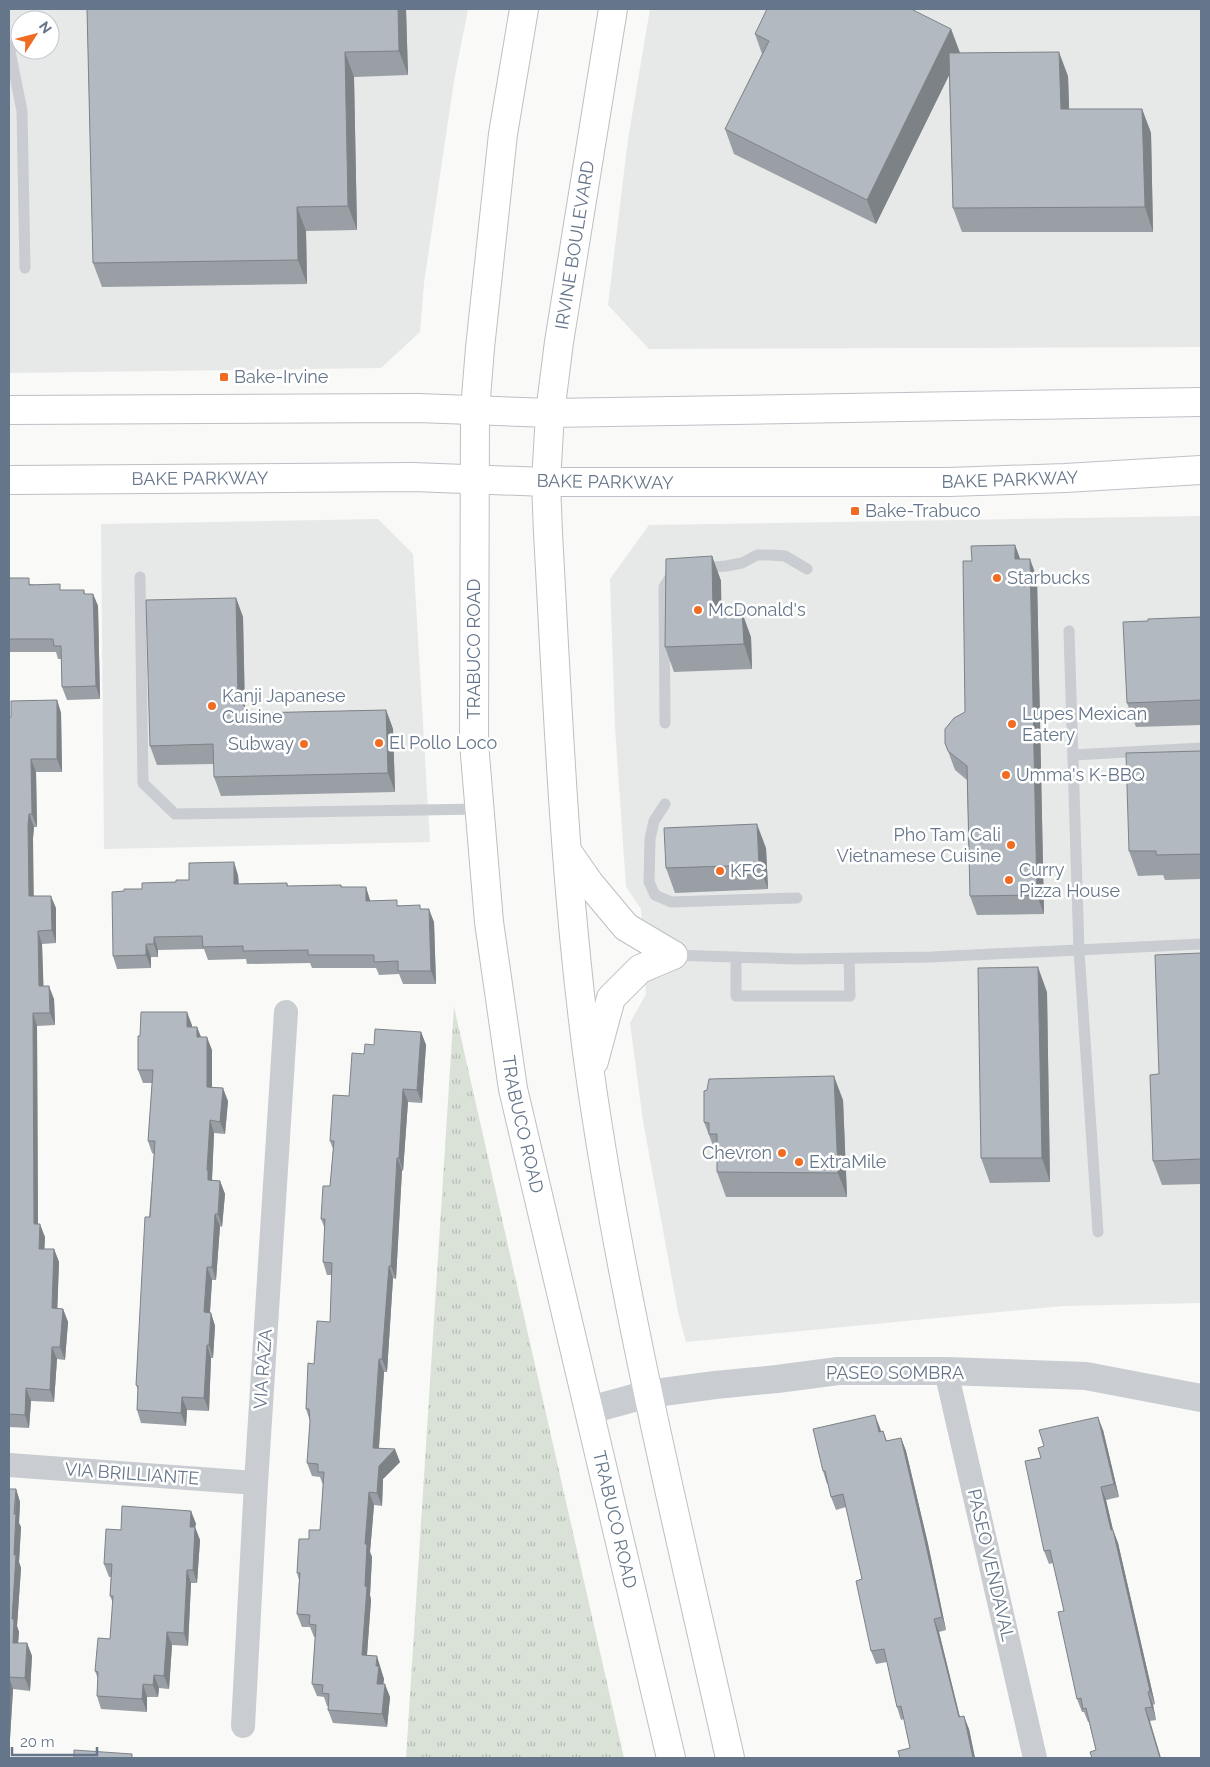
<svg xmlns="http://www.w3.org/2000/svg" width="1210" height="1767" viewBox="0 0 1210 1767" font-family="Raleway,sans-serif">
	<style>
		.built { fill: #e7e8e8; fill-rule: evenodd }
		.grass { fill: url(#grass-tufts) }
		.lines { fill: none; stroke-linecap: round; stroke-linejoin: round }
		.secondary-casing { stroke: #bdc1c7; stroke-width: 30 }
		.primary-casing { stroke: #bcbfc4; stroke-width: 30 }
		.service { stroke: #c9ccd0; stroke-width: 11 }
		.minor { stroke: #c9ccd0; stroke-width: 24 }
		.tertiary { stroke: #c9ccd0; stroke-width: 28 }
		.secondary { stroke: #fff; stroke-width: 28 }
		.primary { stroke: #fff; stroke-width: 28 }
		.wall { fill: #999fa5 }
		.shaded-wall { fill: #7d8286 }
		.building { fill: #b2b9c0; stroke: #7d8286 }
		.poi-dot { fill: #ef6c22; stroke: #fff; stroke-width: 2 }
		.labels { text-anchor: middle; stroke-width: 5; stroke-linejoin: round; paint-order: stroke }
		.street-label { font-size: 18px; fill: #66768a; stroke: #fff }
		.poi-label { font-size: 18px; fill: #66768a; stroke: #fff; text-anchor: start }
	</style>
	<defs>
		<pattern id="grass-tufts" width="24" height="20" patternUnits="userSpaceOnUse" patternTransform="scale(1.25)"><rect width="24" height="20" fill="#dae2d8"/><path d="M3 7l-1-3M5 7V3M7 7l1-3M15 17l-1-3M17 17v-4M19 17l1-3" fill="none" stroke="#b5bcb5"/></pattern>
	</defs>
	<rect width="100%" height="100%" fill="#f9f9f7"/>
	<!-- built -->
	<path class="built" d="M9 9H468L454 81 424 283 420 332 381 368 9 373ZM20 20H50V50H20Z
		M650 9H1201V347L649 349 608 305 628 139Z
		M1201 516V1303L1063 1306 686 1342 678 1312 643 1121 630 1023 646 994 641 909 626 887 615 727 610 579 649 525Z
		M378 519 413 554 430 842 104 849 101 524Z"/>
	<!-- grass -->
	<path class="grass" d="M454 1007 624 1758H406Z"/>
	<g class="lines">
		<!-- secondary casing -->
		<g class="secondary-casing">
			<g id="secondary">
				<path d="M550 413 1201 402"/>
				<path id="s1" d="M546 482H949L1065 478 1201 470"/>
			</g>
		</g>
		<!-- primary casing -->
		<g class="primary-casing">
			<g id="primary">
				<path id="s2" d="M524 9 503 134 480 348 475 410 474 743 489 922 513 1089 671 1758"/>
				<path d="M613 9 559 342 550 413 546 482 548 533C558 713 565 895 590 1074 623 1305 679 1531 730 1758"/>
				<path d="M9 410 418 408 550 413"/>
				<path id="s3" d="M9 480 413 477 546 482"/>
				<path d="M567 851 590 884 626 927 673 955"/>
				<path d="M594 1061 611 998 640 969 673 955"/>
			</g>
		</g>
		<!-- service -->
		<path class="service" d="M9 46 22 111 25 268
			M702 568 726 566 742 563 757 555H771L785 556 807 569
			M140 577 143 783 175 814 480 809
			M1069 631 1079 951 1098 1232
			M665 723 664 587 671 576 675 573
			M1073 755 1201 748
			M665 804 654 821 650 839 649 882 655 895 671 902 797 898
			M673 955 797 959 931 957 1201 944
			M736 957V996H850L849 958"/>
		<!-- minor -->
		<path class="minor" d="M946 1371 1035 1758
			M9 1465 256 1483
			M243 1726 256 1483 286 1012"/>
		<!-- tertiary -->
		<path class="tertiary" d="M590 1410 648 1394 715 1385 777 1379 838 1371H946L1086 1376 1201 1398"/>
		<!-- secondary -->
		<use href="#secondary" class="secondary"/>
		<!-- primary -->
		<use href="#primary" class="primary"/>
	</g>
	<!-- wall -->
	<path class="wall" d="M87 9H406L408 75 354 77 357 230 306 231 307 284 102 287 93 263Z
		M951 29 960 53 1068 76 1069 109H1142L1151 133 1153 232H962L953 208 949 75 876 224 734 154 725 129 762 54 755 34Z
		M1015 545 1020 559 1037 578 1044 914 977 915 970 896 967 780 955 770 945 743 965 712 972 561Z
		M712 556 721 581V612L751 637 752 669 674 672 665 647Z
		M9 578 31 584 62 590H84L85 594H93L98 606 100 699 67 700 62 687 61 659H58L56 652H10V658H9Z
		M236 598 243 617 245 707 251 713 386 710 393 729 395 792 221 796 214 777V764L157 765 150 746Z
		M1201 617V725L1136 727 1127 703 1148 621Z
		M57 700 61 713 62 772H36L37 827H34L33 838V896L56 908V943L42 944 43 986 54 999 55 1025 37 1026 38 1224 45 1237 44 1249H54L59 1262 57 1308 63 1309 68 1322 65 1360 57 1359 54 1402 31 1401 29 1428 9 1427V717H11Z
		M1201 751V879L1165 880 1163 875 1138 876 1129 851Z
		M766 848 768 889 675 893 666 868Z
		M238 875 239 884 287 883 288 886 341 885 342 887H366L370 901 422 909 434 922 436 984H403L399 974 379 975 376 968H312L310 963 247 964 246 959 208 960 204 949 158 950V957H151V968L117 969 113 956 124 891 142 889 189 880Z
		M1201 953V1184L1162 1185 1153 1161 1159 1074Z
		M1047 992 1050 1182 990 1183 981 1158Z
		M192 1025V1027H197L201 1037 212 1050V1087L228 1101 225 1134 214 1133 212 1179V1180L220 1181 225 1194 222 1227 220 1226 216 1280H212L210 1313H211L215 1326 213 1358H211L209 1411 187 1410 186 1426 141 1423 137 1410 138 1390 136 1385 154 1154 152 1153 148 1141 152 1083H143L138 1070Z
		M421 1032 426 1045 422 1103 408 1102 403 1171 402 1170 396 1279 393 1278 387 1372H384L379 1448 400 1462 383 1479 382 1506 374 1505 370 1552 372 1557 370 1595 371 1600 367 1655 381 1669V1672L384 1679 383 1684 390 1697 387 1727 333 1723 328 1710V1706H327L324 1697 317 1696 312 1684 315 1637H314L310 1627H302L297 1614 299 1580 297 1573 309 1539 320 1530 323 1485 320 1477 312 1476 307 1463 310 1421 306 1409 314 1364 330 1322 332 1275H327L323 1262 325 1229 321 1219 330 1186 333 1149 330 1141 349 1096 364 1054 374 1045Z
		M843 1100 847 1197H726L717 1172V1156L704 1122Z
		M880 1428 881 1431H883L887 1441 901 1438 906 1451 928 1544 946 1630 939 1632 960 1717 969 1729 975 1758H900L910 1748 904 1719 901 1720 897 1707 887 1662 876 1664 871 1651 862 1579 846 1507 836 1510 831 1497 828 1484H827L823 1471Z
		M1103 1430 1119 1497 1106 1500 1113 1530 1118 1543 1155 1704 1153 1705 1156 1720 1150 1721 1096 1750 1089 1722H1088L1084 1712H1082L1077 1699 1064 1611 1053 1563 1049 1564 1044 1551 1041 1458 1044 1446Z
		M9 1489H16L20 1502 19 1523 21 1527 19 1562 21 1568 17 1626 19 1632 18 1643H27L32 1656 30 1691 13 1689 9 1755Z
		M191 1511 196 1524 195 1527 200 1540 197 1583H191L188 1646 172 1645 169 1689 159 1688 158 1697H147V1712L101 1709 97 1696 98 1679 95 1671 110 1639 113 1603 110 1596 111 1577H109L104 1564 121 1530Z"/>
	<!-- shaded-wall -->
	<path class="shaded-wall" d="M398 9H406L408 75 399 51Z
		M951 29 960 53 876 224 867 200Z
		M345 52 354 77 357 230 348 206Z
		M1059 52 1068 76 1070 134 1061 109Z
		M1142 109 1151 133 1153 232 1145 207Z
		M297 207 306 231 307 284 298 260Z
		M1015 545 1022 564 1015 559Z
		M712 556 721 581 722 637 713 613Z
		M1030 559 1037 578 1044 914 1037 895Z
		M93 594 98 606 100 699 96 686Z
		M236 598 243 617 245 719 238 700Z
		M742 612 751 637 752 669 744 644Z
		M9 648 10 652V658L9 654Z
		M57 700 61 713 62 772 57 759Z
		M386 710 393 729 395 792 388 773Z
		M31 759 36 772 37 827 32 814Z
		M29 814 34 827 33 838 34 909 29 896 28 825Z
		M757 824 766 848 768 889 759 865Z
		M234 862 238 875 239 897 234 884Z
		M366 887 370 900 371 914 366 901Z
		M51 896 56 908V943L52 930Z
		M429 909 434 922 436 984 431 971Z
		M38 931 42 944 44 999 39 986Z
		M154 937 158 950V957L154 944Z
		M146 944 151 957V968L146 955Z
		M1038 967 1047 992 1050 1182 1042 1158Z
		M49 986 54 999 55 1025 50 1013Z
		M187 1012 192 1025 191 1040 187 1027Z
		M33 1013 37 1026 38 1237 34 1224Z
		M197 1027 202 1040 197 1037Z
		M421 1032 426 1045 422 1103 417 1090Z
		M207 1037 212 1050V1100L207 1087Z
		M834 1076 843 1100 847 1197 838 1173Z
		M223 1088 228 1101 225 1134 220 1122Z
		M403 1089 408 1102 403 1171 399 1158Z
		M210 1120 214 1133 212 1179 213 1183 208 1180 207 1170Z
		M397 1158 402 1170 396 1279 391 1266Z
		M220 1181 225 1194 222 1227 218 1214Z
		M215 1214 220 1226 216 1280 212 1267Z
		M40 1224 45 1237 44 1262 39 1249Z
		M54 1249 59 1262 57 1321 52 1308Z
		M389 1266 393 1278 387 1372 382 1359Z
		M207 1267 212 1280 209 1325 204 1312Z
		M63 1309 68 1322 65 1360 60 1347Z
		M211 1313 215 1326 213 1358 209 1345Z
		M207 1345 211 1358 209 1411 204 1398Z
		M52 1347 57 1359 54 1402 50 1390Z
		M379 1359 384 1372 378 1460 373 1448Z
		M26 1388 31 1401 29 1428 25 1415Z
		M182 1397 187 1410 186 1426 181 1413Z
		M875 1415 880 1428 884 1445 879 1432Z
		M1098 1417 1103 1430 1119 1497 1114 1484Z
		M901 1438 906 1451 928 1544 946 1630 942 1617Z
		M395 1449 400 1462 383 1479 382 1506 377 1493 379 1466Z
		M1101 1487 1106 1500 1116 1543 1111 1530Z
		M16 1489 20 1502 19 1523 21 1527 19 1562 21 1568 17 1626 19 1632 17 1656 13 1643 12 1619Z
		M369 1492 374 1505 370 1552 372 1557 370 1595 371 1600 366 1668 362 1655 365 1586V1544Z
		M191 1511 196 1524 195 1527 200 1540 197 1583 193 1570 190 1527Z
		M1113 1530 1118 1543 1155 1704 1150 1691Z
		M187 1570 191 1583 188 1646 184 1633Z
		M934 1619 939 1632 963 1730 959 1717Z
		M167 1632 172 1645 169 1689 164 1676Z
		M27 1643 32 1656 30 1691 25 1678Z
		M377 1656 384 1679 382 1697 377 1684 376 1666Z
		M154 1675 159 1688 158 1697 153 1685Z
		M9 1677 13 1689 9 1755Z
		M143 1684 147 1697V1712L142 1699Z
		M385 1684 390 1697 387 1727 382 1714Z
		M1148 1692 1153 1705 1156 1720 1152 1707Z
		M1145 1708 1150 1721 1161 1758H1160Z
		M964 1716 969 1729 975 1758H973Z"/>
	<!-- building -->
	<path class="building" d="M87 9H398L399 51 345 52 348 206 297 207 298 260 93 263Z
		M767 9H911L951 29 867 200 725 129 769 41 755 34Z
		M1059 52 1061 109H1142L1145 207 953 208 949 53Z
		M1015 545V559H1030L1037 895 970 896 967 766 948 751 945 743V729L954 718 965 712 963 561H972L971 546Z
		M712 556 713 613 742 612 744 644 665 647 666 559Z
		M9 578H29V585L60 584V590H84V594H93L96 686 62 687 61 646H54L53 639H9Z
		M236 598 238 700 251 713 386 710 388 773 214 777 213 744 150 746 146 600Z
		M1201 617V700L1127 703 1123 622 1148 621V619Z
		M57 700V759H31L32 814H29L28 825 29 896H51L52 930 38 931 39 986H49L50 1013H33L34 1224H40L39 1249H54L52 1308 63 1309 60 1347H52L50 1390 26 1388 25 1415 9 1414V717H11V701Z
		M1201 751V854L1156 855V851H1129L1126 753Z
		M757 824 759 865 666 868 664 828Z
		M234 862V884L287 883V886L341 885V887H366V901L397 900V906L420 905V909H429L431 971H398V961L374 962V955H308V950L243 951V946L203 947 202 936 154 937V944H146V955L113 956 112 892 124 891V889H142V883L176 882V880H189V863Z
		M1201 953V1159L1153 1161 1150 1075 1159 1074 1155 955Z
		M1038 967 1042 1158H981L978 968Z
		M141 1012H187V1027H197V1037H207V1087L223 1088 220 1122 210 1120 207 1170H208V1180L220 1181 218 1214H215L212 1267H207L204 1312 211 1313 209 1345H207L204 1398 182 1397 181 1413 137 1410 138 1386 136 1385 145 1217H150L155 1141H148L153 1070H138V1036H140Z
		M375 1029 421 1032 417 1090 403 1089 399 1158H397L391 1266H389L382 1359H379L373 1448 395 1449 379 1466 377 1493 369 1492 365 1544H367L365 1586 367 1587 362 1655 377 1656 376 1666H379L377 1684H385L382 1714 328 1710 329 1694 322 1693 323 1685 312 1684 316 1625 309 1624 310 1615 297 1614 300 1573H297L299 1539H309V1530H320L324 1472H318V1464L307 1463 310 1421 309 1409H306L308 1363 314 1364 317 1321 330 1322 332 1263 323 1262 325 1219H321L323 1186H330L334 1141H330L333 1095 349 1096 352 1053 364 1054 365 1044 374 1045Z
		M834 1076 838 1173 717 1172V1134H709V1123L704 1122V1091L707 1090 709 1079Z
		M875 1415 879 1432 883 1431 886 1441 901 1438 923 1532 942 1617 934 1619 959 1717 964 1716 973 1758H900L898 1751 910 1748 901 1706 897 1707 884 1649 871 1651 856 1581 862 1579 843 1494 831 1497 825 1471H823L813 1429Z
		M1098 1417 1114 1484 1101 1487 1111 1530H1113L1150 1691 1148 1692 1152 1707 1145 1708 1160 1758H1092L1090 1752 1096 1750 1086 1708 1083 1709 1081 1698 1077 1699 1058 1612 1064 1611 1050 1550 1044 1551 1025 1461 1041 1458 1038 1448 1044 1446 1039 1430Z
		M9 1489H16L14 1514H16L14 1555H16L12 1619H14L13 1643H27L25 1678 9 1677Z
		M122 1506 191 1511 190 1527H195L193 1570H187L184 1633 167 1632 164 1676 154 1675 153 1685 143 1684 142 1699 97 1696 98 1672 95 1671 98 1638 110 1639 113 1596H110L112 1564H104L106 1529 121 1530Z
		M74 1750 132 1754V1758H74Z"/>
	<!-- markers -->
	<g class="poi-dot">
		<rect x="219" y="372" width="10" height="10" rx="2.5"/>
		<rect x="850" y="506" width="10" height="10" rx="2.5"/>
		<circle cx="997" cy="578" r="5"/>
		<circle cx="698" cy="610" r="5"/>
		<circle cx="212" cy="706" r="5"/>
		<circle cx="1012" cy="724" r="5"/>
		<circle cx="379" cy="743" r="5"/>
		<circle cx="304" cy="744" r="5"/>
		<circle cx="1006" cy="775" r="5"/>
		<circle cx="1011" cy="845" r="5"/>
		<circle cx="720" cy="871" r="5"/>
		<circle cx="1009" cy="880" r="5"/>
		<circle cx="782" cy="1153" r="5"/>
		<circle cx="799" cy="1162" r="5"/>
	</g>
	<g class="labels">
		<!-- street labels -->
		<g class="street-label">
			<text transform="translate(575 245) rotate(-81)" y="6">IRVINE BOULEVARD</text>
			<text dy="6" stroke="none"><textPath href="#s3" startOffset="191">BAKE PARKWAY</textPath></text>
			<text dy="6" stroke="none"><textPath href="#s1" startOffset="464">BAKE PARKWAY</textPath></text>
			<text transform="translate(605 482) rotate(1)" y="6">BAKE PARKWAY</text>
			<text transform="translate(474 649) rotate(-90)" y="6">TRABUCO ROAD</text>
			<text dy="6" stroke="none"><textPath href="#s2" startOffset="1122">TRABUCO ROAD</textPath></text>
			<text transform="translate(263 1369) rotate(-86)" y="6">VIA RAZA</text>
			<text x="895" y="1379">PASEO SOMBRA</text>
			<text transform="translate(132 1474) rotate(4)" y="6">VIA BRILLIANTE</text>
			<text dy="6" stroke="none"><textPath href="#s2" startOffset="1528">TRABUCO ROAD</textPath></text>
			<text transform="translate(991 1565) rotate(77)" y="6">PASEO VENDAVAL</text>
		</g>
		<!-- poi labels -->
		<g class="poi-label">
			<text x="234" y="383">Bake-Irvine</text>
			<text x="865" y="517">Bake-Trabuco</text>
			<text x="1007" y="584">Starbucks</text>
			<text x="708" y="616">McDonald's</text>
			<text x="222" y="702">Kanji Japanese<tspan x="222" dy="21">Cuisine</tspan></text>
			<text x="1022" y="720">Lupes Mexican<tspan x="1022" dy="21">Eatery</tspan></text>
			<text x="389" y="749">El Pollo Loco</text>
			<text x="294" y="750" text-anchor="end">Subway</text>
			<text x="1016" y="781">Umma's K-BBQ</text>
			<text x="1001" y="841" text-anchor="end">Pho Tam Cali<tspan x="1001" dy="21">Vietnamese Cuisine</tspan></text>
			<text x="1019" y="876">Curry<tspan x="1019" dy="21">Pizza House</tspan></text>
			<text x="730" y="877">KFC</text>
			<text x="772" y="1159" text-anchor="end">Chevron</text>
			<text x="809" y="1168">ExtraMile</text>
		</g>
	</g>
	<!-- border -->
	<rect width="1210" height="1767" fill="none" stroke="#66768a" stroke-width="20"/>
	<!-- north arrow -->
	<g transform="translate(35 35) rotate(54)"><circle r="24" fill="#ffffff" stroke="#c2c8d0"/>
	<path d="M0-4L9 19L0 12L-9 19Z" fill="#ef6c22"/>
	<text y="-8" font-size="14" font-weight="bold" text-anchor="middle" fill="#66768a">N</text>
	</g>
	<!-- scale -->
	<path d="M12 1747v8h85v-8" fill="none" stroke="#66768a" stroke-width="2.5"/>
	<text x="20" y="1747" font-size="15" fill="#66768a" stroke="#ffffff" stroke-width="4" paint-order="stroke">20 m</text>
</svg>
